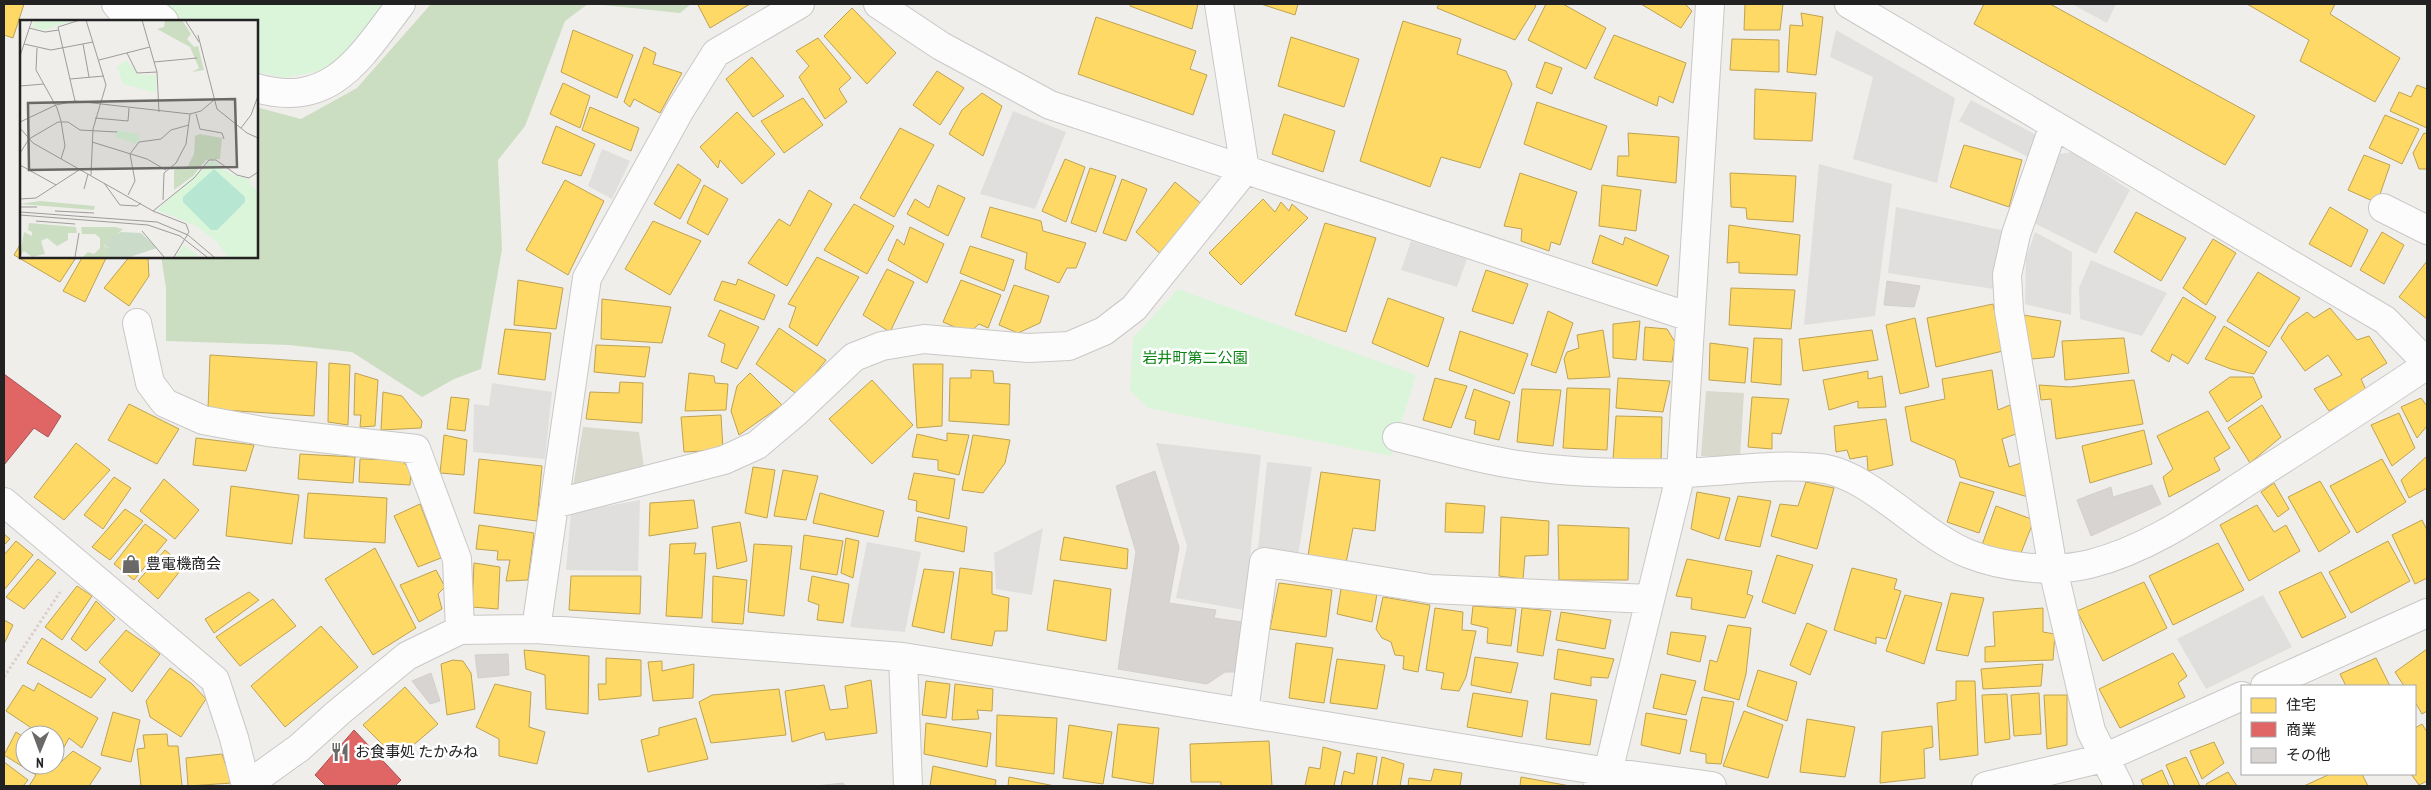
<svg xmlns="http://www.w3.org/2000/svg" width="2431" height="790" viewBox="0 0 2431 790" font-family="'PT Sans Narrow','Noto Sans JP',sans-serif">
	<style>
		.construction { fill: #d9d9cd }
		.forest { fill: #cbdec1 }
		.park { fill: #daf5da }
		.parking { fill: #e0dfde }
		.homes { fill: #ffd966; stroke: #bda252 }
		.shops { fill: #e06666; stroke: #a75252 }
		.building { fill: #d7d4d2; stroke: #d3d0cc }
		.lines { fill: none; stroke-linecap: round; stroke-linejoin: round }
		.minor-casing { stroke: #c9c8c7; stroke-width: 30 }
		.path { stroke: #dccecd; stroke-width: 3; stroke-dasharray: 2.5 2.5; stroke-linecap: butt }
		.minor { stroke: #fdfcfc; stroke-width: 28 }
		.labels { text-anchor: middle; stroke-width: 5; stroke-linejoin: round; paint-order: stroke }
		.park-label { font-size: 15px; fill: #0c8416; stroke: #fff }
		.poi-label { font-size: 15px; fill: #222; stroke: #fff; text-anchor: start }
		.inset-road { fill: none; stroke: #9e9c9b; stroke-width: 1 }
		.view { fill: #6a6968; fill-opacity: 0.15; stroke: #6a6968; stroke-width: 2.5 }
		.inset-edge { fill: none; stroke: #222; stroke-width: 2.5 }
	</style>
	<rect width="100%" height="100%" fill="#f0eeeb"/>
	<!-- construction -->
	<path class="construction" d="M1706 391 1744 393 1740 457 1701 456Z
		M583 427 639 432 644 467 573 487Z"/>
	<!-- forest -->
	<path class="forest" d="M431 4H588L565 21 525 126 498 160 502 249 481 369 454 379 422 397 352 352 289 345 166 341V288L161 256H256V107L301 119 357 88Z
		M593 4H691L680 13Z"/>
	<!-- park -->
	<path class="park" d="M164 4H386L344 56 318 71 285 78 256 72V21H183Z
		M1178 289 1416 375 1391 456 1148 408 1130 391 1133 338Z"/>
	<!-- parking -->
	<path class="parking" d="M2072 4H2116L2107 23Z
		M1836 30 1955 98 1937 183 1853 159 1873 77 1830 57Z
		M1971 100 2040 137 2030 158 1959 121Z
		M1013 111 1066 132 1035 209 980 194Z
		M602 149 630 161 612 199 588 186Z
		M2072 152 2130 190 2096 254 2034 223 2059 154Z
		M1819 164 1892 184 1875 316 1804 325Z
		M1896 207 2005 231 1994 289 1888 273Z
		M2035 232 2072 252 2071 315 2025 304 2026 258Z
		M1411 241 1467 259 1457 287 1401 270Z
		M2091 260 2167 293 2142 336 2080 319 2079 288Z
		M492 383 552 392 545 459 473 452 474 404 489 406Z
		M1156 443 1261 455 1244 610 1176 598 1187 546Z
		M1267 462 1312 467 1298 556 1258 549Z
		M640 500 638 571 566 570 571 513Z
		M1043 528 1032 595 996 589 994 553Z
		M867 542 921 552 905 632 850 627Z
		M2263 595 2292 647 2206 689 2177 639Z"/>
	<!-- homes -->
	<path class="homes" d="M4 4H24L13 38 4 35Z
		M701 4H750L710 28 698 5Z
		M1131 4H1198L1192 29 1130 6Z
		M1261 4H1298L1295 15Z
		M1439 4H1533L1536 6 1515 40 1437 8Z
		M1546 4H1563L1606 28 1586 69 1528 40Z
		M1641 4H1685L1692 11 1681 28Z
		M1745 4H1783L1780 30H1744Z
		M1984 4H2050L2255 116 2225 165 1974 24Z
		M2247 4H2335L2330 14 2400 58 2375 102 2300 61 2309 40Z
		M852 8 896 53 867 84 824 36Z
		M1801 13 1823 17 1816 75 1787 72 1790 25 1803 26Z
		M1096 17 1196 51 1190 69 1207 75 1193 115 1078 74Z
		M1403 21 1461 39 1457 54 1506 71 1512 84 1480 168 1441 157 1430 187 1360 161Z
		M573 30 633 55 617 98 561 72Z
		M1614 35 1686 63 1673 103 1659 96 1657 106 1594 78Z
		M1291 37 1359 59 1344 107 1278 86Z
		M818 38 851 78 839 89 847 102 825 119 799 77 809 66 796 51Z
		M1732 39 1779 40V72L1730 70Z
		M644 47 656 53 653 64 682 73 660 113 634 99 630 107 624 102Z
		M752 57 784 96 753 117 726 79Z
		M1545 62 1562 68 1552 94 1536 87Z
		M937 71 964 88 940 125 913 105Z
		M563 83 590 96 580 128 550 114Z
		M2417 85 2427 89V128L2390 111 2399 92 2411 97Z
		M1755 89 1816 93 1812 141 1754 139Z
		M982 93 1002 106 983 156 949 134 962 110Z
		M803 98 823 125 784 153 761 121Z
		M1537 102 1607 126 1591 170 1524 144Z
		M590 107 639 128 631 151 582 130Z
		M737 112 775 154 742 184 720 160 718 168 700 147Z
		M1284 114 1335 131 1323 172 1272 154Z
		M2385 115 2419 129 2402 164 2369 148Z
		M556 126 595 144 581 176 542 163Z
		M900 128 934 145 894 217 860 198Z
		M1628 133 1679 137 1676 183 1617 176 1618 156H1629Z
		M2424 133 2427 134V169H2419L2413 153Z
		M1964 145 2022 160 2009 207 1950 187Z
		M2364 155 2390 165 2377 203 2348 190Z
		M1065 159 1085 167 1066 222 1042 211Z
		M678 164 701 180 680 219 654 204Z
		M1090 168 1116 176 1096 232 1071 223Z
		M1520 173 1577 192 1560 245 1551 242 1549 251 1521 241 1522 229 1504 226Z
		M1730 173 1796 176 1793 222 1747 219 1746 208 1731 207Z
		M1122 179 1147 189 1126 241 1103 233Z
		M565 180 604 201 568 275 526 250Z
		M1175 182 1204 206 1163 256 1136 232Z
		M704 185 728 199 708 235 687 223Z
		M938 185 965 198 948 236 907 214 915 199 929 208Z
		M1602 185 1641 190 1636 231 1599 226Z
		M809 190 832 204 787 286 748 263 779 219 790 226Z
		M1263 199 1275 212 1281 202 1289 211 1292 204 1308 218 1241 285 1209 253Z
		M854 204 894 226 867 274 824 250Z
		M990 207 1041 221 1043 231 1086 243 1076 268H1067L1059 283 1025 269 1027 253 981 237Z
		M2330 207 2368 230 2351 267 2309 244Z
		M2136 212 2186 238 2161 281 2114 252Z
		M653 221 701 241 670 295 625 269Z
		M1325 223 1376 238 1346 332 1295 315Z
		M1729 225 1800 235 1797 275 1739 273V262L1727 263Z
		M910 227 944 244 927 283 888 260 897 239 904 245Z
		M2382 232 2404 245 2384 284 2360 270Z
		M1600 235 1623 245 1625 237 1669 256 1657 286 1592 263Z
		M2213 239 2236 253 2206 305 2183 288Z
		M21 243V256H77L60 282 14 255Z
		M970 246 1014 260 1004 291 960 273Z
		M83 256H107L85 302 63 291Z
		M130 256H145L148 259 149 276 129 306 104 288Z
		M817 257 859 277 817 346 789 327 796 307 788 304Z
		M2427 261V319L2399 297Z
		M887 269 914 282 890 332 863 315Z
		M1486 270 1528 284 1513 324 1472 311Z
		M2258 272 2300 298 2269 347 2227 321Z
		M738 279 775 295 764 320 714 300 722 281 736 285Z
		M518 280 563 288 556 329 514 325Z
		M961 280 1001 295 988 328 979 324 969 333 943 322Z
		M1014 285 1049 296 1040 323 1018 333 999 325Z
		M1731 288 1795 290 1791 329 1729 325Z
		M2183 297 2216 317 2188 364 2172 354 2169 362 2151 351Z
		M1388 298 1444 318 1428 367 1372 343Z
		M602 299 671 307 662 343 601 339Z
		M1993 304 2003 351 1936 367 1927 318Z
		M2330 308 2357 340 2369 336 2387 363 2361 379 2366 390 2329 411 2314 389 2342 375 2328 355 2305 371 2281 338 2289 325 2307 312 2314 318Z
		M720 310 759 327 737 369 721 362 725 344 708 336Z
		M1548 311 1573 323 1556 373 1531 365Z
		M2023 315 2061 321 2054 357 2032 359Z
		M1915 318 1929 387 1900 394 1886 325Z
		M1640 321 1636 360 1613 358V324Z
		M2224 326 2267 352 2254 374 2231 369 2205 359Z
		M1645 327 1667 329 1675 342 1672 362 1643 360Z
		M779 328 826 360 798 395 756 364Z
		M505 329 551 333 545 380 498 374Z
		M1603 330 1610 377 1568 379 1564 359 1567 352 1579 348 1577 335Z
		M1872 330 1878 360 1803 371 1799 339Z
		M1460 331 1528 354 1514 394 1449 370Z
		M1754 338 1782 339 1781 385 1751 382Z
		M2124 338 2129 373 2065 380 2062 341Z
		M1710 343 1748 348 1745 383 1709 380Z
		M596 345 650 347 645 377 594 372Z
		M210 355 317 362 314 416 208 409Z
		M329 363 350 365 348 425 328 422Z
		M913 364H943L942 426 917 428Z
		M971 370 993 371 994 383 1010 384 1009 425 949 421 950 378H971Z
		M1992 370 1998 410 2010 405 2016 434 2002 439 2009 467 2024 462 2028 497 1960 477 1955 460 1911 441 1905 407 1945 399 1942 379Z
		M1868 371V379L1882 376 1886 407 1858 408V401L1829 410 1823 380Z
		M355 373 378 380 375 426 360 427 361 415H354Z
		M689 373 714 376 715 383 728 384 726 410 685 411Z
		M750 373 782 405 739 435 731 411 737 386Z
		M2230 377H2253L2262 397 2227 422 2209 392Z
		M1435 378 1467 386 1451 428 1423 420Z
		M1618 378 1670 381 1663 412 1616 408Z
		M872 380 913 425 872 464 829 419Z
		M2134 380 2143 424 2056 439 2051 399 2041 400 2039 385 2070 387Z
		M620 382 643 383 642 423 586 419 590 392 619 393Z
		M1567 388 1610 389 1607 450 1563 448Z
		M1474 389 1510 402 1499 440 1474 434 1476 421 1465 418Z
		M1522 389 1561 390 1553 446 1517 442Z
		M383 392 402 396 422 421 421 428 381 430Z
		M451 397 469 399 465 431 447 429Z
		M1752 397 1789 399 1781 434 1772 433V449L1748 447Z
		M2421 398 2427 406V426L2417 438 2401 407Z
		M129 404 179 429 157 464 108 440Z
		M2262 405 2281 437 2250 463 2228 428Z
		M2208 411 2230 448 2214 458 2220 470 2169 497 2163 477 2173 469 2157 436Z
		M2399 413 2415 448 2392 466 2371 425Z
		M721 415 723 450 684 452 681 417Z
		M1616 416 1662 417 1661 462 1613 460Z
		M1886 419 1893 465 1868 471 1867 456 1850 459 1847 450 1836 452 1834 426Z
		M2144 430 2152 464 2090 483 2082 446Z
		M947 433 969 435 959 475 938 470V460L912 457 917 434 947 441Z
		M444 435 467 440 464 475 440 473Z
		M973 435 1010 440 1005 463 983 493 962 490Z
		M196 438 254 445 246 471 193 465Z
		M76 443 110 470 64 520 34 497Z
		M300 454 355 457 353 483 298 479Z
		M2427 456V488L2409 498 2401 480Z
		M360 459 401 460 411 470 410 485 359 482Z
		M479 459 542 466 537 521 474 513Z
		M2382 459 2406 502 2357 533 2330 486Z
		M753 467 775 470 767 518 745 513Z
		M783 470 818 476 806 520 774 516Z
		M1321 472 1380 480 1375 531 1353 528 1346 563 1308 556Z
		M914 473 955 479 949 519 916 511 917 501 908 499Z
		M114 477 131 488 103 529 84 515Z
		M164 479 199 510 175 539 140 511Z
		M2320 481 2350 532 2319 552 2288 497Z
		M1806 482 1834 488 1817 549 1771 536 1780 504 1798 506Z
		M1960 482 1994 492 1979 533 1947 522Z
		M2274 483 2289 509 2278 517 2261 492Z
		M231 486 299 495 292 544 226 536Z
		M1697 492 1730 498 1719 539 1691 529Z
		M308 493 387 498 385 543 304 538Z
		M820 493 884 511 878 537 813 523Z
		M1738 496 1771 501 1760 547 1725 540Z
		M694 500 698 528 649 536 650 503Z
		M1446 503 1485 506 1483 533 1445 532Z
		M420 504 441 558 418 567 394 516Z
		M2257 505 2274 532 2286 525 2300 551 2249 581 2220 525Z
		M1996 506 2034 520 2019 558 1982 545Z
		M125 509 143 521 110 560 92 547Z
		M918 517 967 527 964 552 915 541Z
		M1501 517 1549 521 1548 555 1525 556 1523 579 1499 576Z
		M2422 520 2427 530V578L2415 584 2392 535Z
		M740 522 747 561 717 569 712 527Z
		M145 524 167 540 134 580 114 564Z
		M479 525 534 533 528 580 506 581 510 560H497L498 551 476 549Z
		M1558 525 1629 528 1628 580H1559Z
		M4 534 10 539 4 545Z
		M804 535 843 541 837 575 800 569Z
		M1064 537 1128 549 1127 569 1060 560Z
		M846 538 859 541 853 578 841 573Z
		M16 541 33 555 4 590V555Z
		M2388 541 2410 581 2351 613 2329 572Z
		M696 543 694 554 706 553 702 618 666 616 670 544Z
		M2218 543 2244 590 2173 625 2149 576Z
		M754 544 792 546 784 616 748 612Z
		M375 548 416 628 373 655 325 579Z
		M165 550 184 566 158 599 138 581Z
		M1777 555 1813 565 1795 614 1762 602Z
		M38 559 56 573 24 609 6 597Z
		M1687 559 1752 571 1747 594 1753 596 1745 618 1691 609 1692 598 1676 596Z
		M474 563 500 567 498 609 472 607Z
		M960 568 992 572V594L1009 598 1007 631H995L992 646 951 639Z
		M1852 568 1897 579 1894 589 1901 591 1886 639 1876 637V644L1834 630Z
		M924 569 954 572 944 633 912 626Z
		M436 570 445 587 438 594 442 609 419 622 400 585Z
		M2321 572 2346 617 2302 638 2279 592Z
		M571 576H641L640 614 569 610Z
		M713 576 747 580 743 624 712 622Z
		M812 576 849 584 843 623 817 620 819 605 808 601Z
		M1054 580 1111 589 1106 641 1047 630Z
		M2144 582 2167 628 2103 661 2077 611Z
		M1279 583 1332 590 1326 637 1270 629Z
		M77 586 92 596 62 640 45 627Z
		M1341 589 1377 594 1372 622 1337 614Z
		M249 592 259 600 214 633 205 619Z
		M1951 593 1984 598 1968 656 1936 650Z
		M1905 595 1942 603 1924 664 1886 651Z
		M1383 597 1430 605 1418 672 1403 669 1404 656 1395 655 1391 642 1382 638 1376 629Z
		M273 599 296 626 240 666 216 637Z
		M96 601 115 619 86 651 71 639Z
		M1473 606 1516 609 1511 646 1487 643 1488 628 1471 624Z
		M1435 608 1463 612 1462 630 1476 631 1466 677 1459 691 1441 689 1444 673 1426 670Z
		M1522 608 1551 611 1543 656 1517 652Z
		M2043 608V632L2055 634 2053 660 1985 662V647L1995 646 1993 612Z
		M1561 612 1611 620 1605 649 1556 640Z
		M4 620 13 625 4 644Z
		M1807 623 1827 631 1810 675 1790 665Z
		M1728 625 1751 628 1746 674 1739 700 1704 690 1710 660 1717 662Z
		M321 626 358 667 285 727 251 686Z
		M126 630 160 654 132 692 99 662Z
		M1671 632 1706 636 1700 662 1667 654Z
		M42 638 106 679 91 698 27 663Z
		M1296 643 1333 648 1324 703 1289 698Z
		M1558 649 1614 659 1608 678 1591 677V686L1554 679Z
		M2427 649V711L2422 714 2415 702V686H2404L2395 672Z
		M524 650 589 656 588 714 546 709 545 675 526 669Z
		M2173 653 2187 676 2178 683 2185 697 2120 728 2099 689Z
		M1475 657 1518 663 1511 693 1471 685Z
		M606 658 641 660V696L599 700 598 684H606Z
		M2376 658 2390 686H2346L2340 674Z
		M1337 659 1385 665 1377 709 1330 703Z
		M453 660 463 661 471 673 475 709 447 715 441 664Z
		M662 661V671L694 664 693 698 653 701 648 662Z
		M2043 664 2041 686 1983 689 1981 669Z
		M170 668 192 684 206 699 181 737 150 717 146 701Z
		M1758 670 1797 682 1787 721 1747 706Z
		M1661 674 1696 681 1686 715 1653 708Z
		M871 680 877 733 826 740 824 732 792 742 785 691 824 685 830 710 848 708 845 686Z
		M926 681 950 684 946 718 922 715Z
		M1956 681H1975L1978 755 1940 760 1937 703 1956 700Z
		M38 683 98 718 82 748 69 738 63 749 55 743V735H42L6 711 23 685 34 691Z
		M495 684 531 692 529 727 545 732 537 764 499 756V739L476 727Z
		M955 684 993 689 992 711 977 710 979 719 952 720Z
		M405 687 438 724 397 759 363 725Z
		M779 689 786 735 711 743 699 702 712 695Z
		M1473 693 1528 701 1522 737 1467 727Z
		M1551 693 1597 700 1590 745 1546 739Z
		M2039 693 2041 734 2014 736 2011 695Z
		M2007 694 2010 739 1985 743 1982 695Z
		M2044 695H2067V745L2047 749Z
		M1702 697 1734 702 1721 764 1706 763V754L1690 751Z
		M1744 711 1783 725 1768 778 1723 766Z
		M113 712 140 720 131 762 101 755Z
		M1646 713 1687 720 1680 754 1641 745Z
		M997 715 1057 718 1054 774 996 766Z
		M696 718 708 759 648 772 641 740 659 735V728Z
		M1807 719 1855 727 1845 777 1800 772Z
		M926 723 991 733 987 767 924 754Z
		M1118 724 1159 728 1153 784 1112 777Z
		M2422 724 2427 732V781L2419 785 2411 774H2415V728Z
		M1069 725 1112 732 1103 784 1063 778Z
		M1932 726 1933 747 1924 749 1925 778 1880 783 1882 732Z
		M16 732 25 738V765H55V758L61 762 73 751 101 768 89 786H29L36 775 4 755Z
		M167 734 168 746H178L182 786H141L137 749 145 748 143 735Z
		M1269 741 1272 786H1221V782H1191L1190 744Z
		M2214 742 2224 763 2202 779 2190 751Z
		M1323 747 1341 752 1334 786H1305L1309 767 1320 769Z
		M1357 753 1377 757 1372 786H1341L1344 771 1354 774Z
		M222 754 232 783 188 786 186 758Z
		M1382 757 1404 764 1400 786H1377Z
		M2186 757 2200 786H2175L2166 765Z
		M4 762 28 780 23 786H4Z
		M933 766 996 780 995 786H930Z
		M1434 769 1462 773 1460 786H1408L1409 778 1431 781Z
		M2162 770 2169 786H2144L2141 780Z
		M2228 772 2237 786H2207L2206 784Z
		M2330 774H2362L2368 786H2304Z
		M1009 777 1055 786H1008Z
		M1521 777 1570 786H1520Z"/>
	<!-- shops -->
	<path class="shops" d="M4 374 61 416 48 437 34 428 4 465Z
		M354 730 401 780 395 786H326L315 775Z"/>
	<!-- building -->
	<path class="building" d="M1887 281 1920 286 1914 307 1884 305Z
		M1155 471 1179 547 1169 603 1216 610 1214 618 1242 622 1235 672H1225L1207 684 1118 669 1136 552 1116 486Z
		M2152 485 2161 504 2091 536 2077 500 2111 487 2113 497Z
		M508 654 509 675 478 678 475 655Z
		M431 673 440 701 430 704 412 681Z
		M843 783 845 786H816Z"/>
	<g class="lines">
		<!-- minor casing -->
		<g class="minor-casing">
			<path id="minor" d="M116 4 130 21
				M144 4 164 21
				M878 4 941 46 1050 105 1690 317
				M1849 4 2385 320 2427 363
				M256 88C332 110 361 56 401 4
				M2054 125 2016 234 2007 275 2009 311 2053 569 2091 731 2119 786
				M2383 208 2427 230
				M137 323 150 383 165 403 203 420 268 432 416 449 457 559 460 630
				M1397 437C1433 445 1469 457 1506 463 1561 473 1623 474 1679 473 1726 472 1772 463 1819 468 1869 473 1920 535 1969 554 2005 568 2052 573 2090 564 2150 549 2202 511 2253 478 2312 441 2370 403 2427 365
				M4 502 215 680 234 738 246 786
				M554 504 724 460 757 445 796 412 854 357 882 346 924 339 1028 348 1069 346 1104 331 1134 308 1245 170 1219 4
				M536 629 587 278 680 110 716 53 800 4
				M903 657 908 786
				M2265 686 2427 613
				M1244 712 1264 562 1431 589 1649 599
				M246 786 299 748 339 712 407 656 460 630 536 629 903 657 1608 772 1712 786
				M1598 786 1608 772 1681 473 1710 4
				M1986 786 2104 758 2242 696"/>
		</g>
		<!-- path -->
		<path class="path" d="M4 677 60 592"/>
		<!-- minor -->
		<use href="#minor" class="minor"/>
	</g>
	<!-- icons -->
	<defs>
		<g id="shop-bare" transform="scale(1.5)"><path d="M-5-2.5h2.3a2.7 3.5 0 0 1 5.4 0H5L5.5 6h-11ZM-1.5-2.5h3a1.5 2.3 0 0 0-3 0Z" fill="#6a6968" stroke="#fff" stroke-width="2.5" paint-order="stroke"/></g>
		<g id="restaurant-bare" transform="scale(1.5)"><path d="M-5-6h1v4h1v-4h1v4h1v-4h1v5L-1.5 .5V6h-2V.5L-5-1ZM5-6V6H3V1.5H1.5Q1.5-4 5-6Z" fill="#6a6968" stroke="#fff" stroke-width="2.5" paint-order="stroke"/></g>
	</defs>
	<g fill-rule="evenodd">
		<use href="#shop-bare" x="131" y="564"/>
		<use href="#restaurant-bare" x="340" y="752"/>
	</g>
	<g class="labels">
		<!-- park labels -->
		<g class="park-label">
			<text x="1195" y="363">岩井町第二公園</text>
		</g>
		<!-- poi labels -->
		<g class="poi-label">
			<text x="146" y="569">豊電機商会</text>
			<text x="355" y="757">お食事処 たかみね</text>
		</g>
	</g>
	<!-- overview -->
	<g transform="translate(20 20)">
		<rect width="238" height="238" fill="#f0eeeb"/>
		<path d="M145 0H162L171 14 167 19 174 27 178 26 184 50 172 52 179 48 170 27 137 9 144 7ZM180 114 202 118 200 139 186 140 173 156 154 170V150L168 146 174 134 175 116ZM20 181 75 186 74 190 0 184ZM9 203 56 207 57 213H48V220L37 226 27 218 21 221 25 234 12 237 4 231 0 236 4 212 12 216V212L8 210ZM61 207H95L103 209 84 226 90 229 89 237H63L68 232 74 234 80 228V218L75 214H62Z" fill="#cbdec1"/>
		<path d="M101 212 121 213 137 228 110 237H88L89 228 85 226 90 218Z" fill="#cadbca"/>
		<path d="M14 0H53L26 10 13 8ZM107 40 119 55H136V73L103 64 97 47ZM97 110 118 114 120 120 116 124 95 117ZM192 140 211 154 229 159 230 165 237 170V237H208L197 222 176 206 137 190ZM164 225 176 234 179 237H156Z" fill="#daf5da"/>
		<path d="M194 149 225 177V182L197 210H191L163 182V177Z" fill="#b7e6d2"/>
		<path class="inset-road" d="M66 0 86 65 73 109 71 155M122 0 137 52 139 92M165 0 179 22M9 8 25 12 39 10M178 15 197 89 227 113 238 118M4 24 31 30 73 22M63 24 69 57M17 28 16 50 37 88 41 101 45 126 41 139M107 33 117 53 137 52M0 36 12 0M79 40 130 27M134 42 177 38M50 59 84 56M0 66 24 64M55 81 38 7 60 0M176 94 180 109 202 113 204 119M75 98 108 101 109 88M0 102 36 85 55 81 170 94 181 91 194 80M0 108 13 123 133 191 166 204 169 212 154 237M221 108 231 95 238 76M72 122 127 139 146 150M0 133 9 119 38 102H48L60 110 97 112M0 145 36 165M84 163 100 185 117 186 121 183M64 169 68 154M108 175 115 161 110 134 119 122 141 119 151 110 169 105M0 179 16 178 59 150M143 180 144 153 156 143 166 124 170 94M0 187H17M35 191 74 193M133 191 174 158 189 140H196L217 155 229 158 238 152M0 192 137 202 168 215 194 237M0 195 128 205 160 216 187 237M16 201 55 204M122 211 144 237M55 237 59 213"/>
		<path class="view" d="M215 79 217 147 9 150 8 83Z"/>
		<rect width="238" height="238" class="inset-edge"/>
	</g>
	<!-- border -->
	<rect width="2431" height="790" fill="none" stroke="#222222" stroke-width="10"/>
	<!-- legend -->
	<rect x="2241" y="685" width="175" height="90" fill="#ffffff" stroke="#a7a7a7"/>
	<rect x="2251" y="698" width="25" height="15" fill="#ffd966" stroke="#a7a7a7"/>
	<text x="2286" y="710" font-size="15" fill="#222222">住宅</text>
	<rect x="2251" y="722" width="25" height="15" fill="#e06666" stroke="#a7a7a7"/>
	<text x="2286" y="735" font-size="15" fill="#222222">商業</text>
	<rect x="2251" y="748" width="25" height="15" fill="#d7d4d2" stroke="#a7a7a7"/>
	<text x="2286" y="760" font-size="15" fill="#222222">その他</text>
	<!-- north arrow -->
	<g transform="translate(40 750) rotate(181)"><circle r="24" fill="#ffffff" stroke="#a7a7a7"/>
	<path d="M0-4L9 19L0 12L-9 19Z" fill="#6a6968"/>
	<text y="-8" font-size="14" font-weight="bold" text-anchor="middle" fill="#222222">N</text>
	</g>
</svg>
